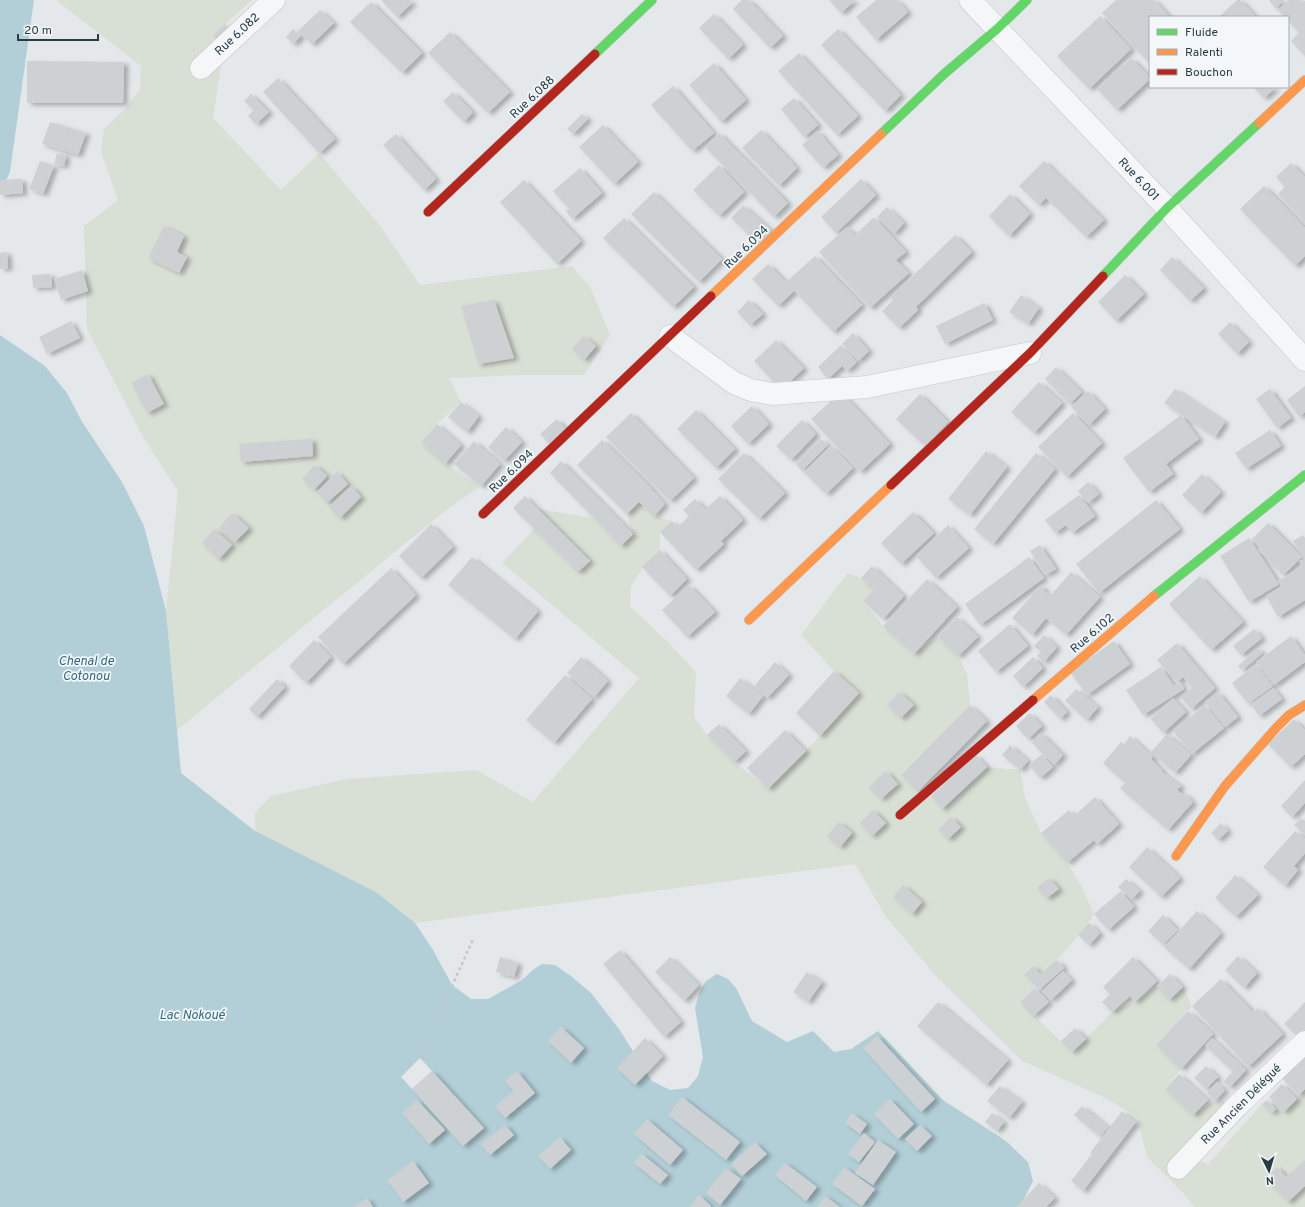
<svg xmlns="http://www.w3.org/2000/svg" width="1305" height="1207" viewBox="0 0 1305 1207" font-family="Overpass,sans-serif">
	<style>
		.green { fill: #d8dfd5 }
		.water { fill: #b2ced7 }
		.pier { fill: #e5e8ea }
		.building { fill: #ced1d3; filter: url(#shadow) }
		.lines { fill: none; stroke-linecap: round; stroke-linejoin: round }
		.street-casing { stroke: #c3c6c8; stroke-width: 23 }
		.fast-casing { stroke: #c3c6c8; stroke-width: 10 }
		.slow-casing { stroke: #c3c6c8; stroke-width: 10 }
		.jam-casing { stroke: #c3c6c8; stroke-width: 10 }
		.path { stroke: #c3c7ca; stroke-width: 2.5; stroke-dasharray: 3 3; stroke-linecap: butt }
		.street { stroke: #f5f6f7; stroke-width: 22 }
		.fast { stroke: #63d668; stroke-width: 9 }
		.slow { stroke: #ff974d; stroke-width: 9 }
		.jam { stroke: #b3261e; stroke-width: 9 }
		.labels { text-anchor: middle; stroke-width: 3.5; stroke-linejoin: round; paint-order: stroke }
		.street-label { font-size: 12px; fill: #293c46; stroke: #f3f7f9 }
		.water-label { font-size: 13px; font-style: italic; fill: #30697e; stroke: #f3f7f9 }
	</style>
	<defs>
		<filter id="shadow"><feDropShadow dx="4.5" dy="2.5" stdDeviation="2" flood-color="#0004"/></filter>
	</defs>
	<rect width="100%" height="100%" fill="#e5e8ea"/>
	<!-- green -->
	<path class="green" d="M56 0H252L213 35 224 46 213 118 281 190 319 153 381 227 420 285 572 266 590 287 610 335 584 375H522L449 378 461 402 437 424 421 443 445 464 481 486 445 511 177 730 166 611 178 491 143 437 87 329 84 226 118 200 101 151 104 129 124 110 140 89 141 66Z
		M639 502 654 516 672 521 660 532V550L643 567 631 586 630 606 668 642 696 672 694 717 707 735 734 762 768 789 806 751 859 693 834 671 801 635 848 573 861 578 874 590 863 601 883 626 913 654 938 637 958 656 967 673 970 705 901 775 931 796 942 809 987 767 1020 770 1025 798 1041 833 1067 863 1081 885 1094 914 1089 923 1057 960 1040 974 1033 966 1024 973 1035 988 1020 1002 1072 1052 1112 1012 1135 1002 1157 986 1169 1000 1183 987 1192 1006 1156 1045 1181 1069 1165 1089 1193 1115 1215 1101 1238 1103 1182 1155 1208 1164 1262 1104 1284 1112 1305 1090V1207H1194L1183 1193 1147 1157 1137 1117 1104 1097 1022 1061 936 976 886 917 855 864 415 923 376 892 255 831V813L271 796 347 779 476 770 533 802 639 678 502 563 534 529 538 509 593 518 621 546 633 534 627 514Z"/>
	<!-- water -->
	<path class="water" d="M0 0H34L10 172 0 194Z
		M0 335 45 366 67 393 81 420 122 482 144 526 166 611 181 773 255 831 376 892 415 923 433 950 452 985 471 999H488L522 980 534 969 542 964 555 965 571 976 591 993 619 1029 652 1081 670 1090 688 1088 698 1076 703 1057 695 1008 699 993 706 981 717 974 728 979 736 988 752 1021 787 1042 813 1031 834 1052 851 1049 878 1031 943 1100 1006 1141 1028 1162 1033 1181 1020 1207H0Z"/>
	<!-- pier -->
	<path class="pier" d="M420 1058 432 1071 412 1089 401 1077Z"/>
	<!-- building -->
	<path class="building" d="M381 0H410L412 3 397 17Z
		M742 0H749L783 36 770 48 733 9Z
		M829 0H855L841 13Z
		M876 0H897L908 12 876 40 856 17Z
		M1116 0H1154L1170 17H1150V64L1102 13Z
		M1237 0H1240L1256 17H1219Z
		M1269 0H1285L1275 8Z
		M1289 0H1301L1305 4V56L1291 41 1299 33 1288 21V17H1284L1278 10Z
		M371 2 422 53 402 73 350 22Z
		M320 10 334 23 312 44 298 31Z
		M714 14 743 45 728 59 699 28Z
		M1100 16 1131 49 1089 89 1057 56Z
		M225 24 235 35 224 46 213 35Z
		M293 29 301 36 293 44 286 37Z
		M838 29 901 95 885 111 821 45Z
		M450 32 510 92 488 113 428 53Z
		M799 53 858 116 837 135 778 71Z
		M1131 58 1150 77V79L1117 110 1097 89Z
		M27 61 124 62 123 103H27Z
		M714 63 746 100 721 122 689 85Z
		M278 78 335 139 319 153 263 92Z
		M673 86 714 133 692 151 651 105Z
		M1253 87H1276L1264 98Z
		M453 92 473 112 464 122 443 101Z
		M251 94 269 112 256 124 248 116 254 110 244 101Z
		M794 98 818 125 804 137 781 109Z
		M582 114 588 119 573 134 567 129Z
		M50 122 86 133 78 155 42 144Z
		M603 125 638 162 614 184 579 147Z
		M761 130 797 168 779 186 742 148Z
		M818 131 838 155 823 168 802 145Z
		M719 133 788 203 774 217 705 147Z
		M396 134 436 179 424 190 383 145Z
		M57 153 66 155 64 166 54 164Z
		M40 161 54 166 43 194 29 189Z
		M1044 161 1104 220 1086 237 1046 198 1039 205 1019 186Z
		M1291 163 1305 177V222L1278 194 1285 187 1276 177Z
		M719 165 744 192 719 216 693 190Z
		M580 168 602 193 572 219 566 211 569 209 553 191Z
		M22 179 23 193 0 195V180Z
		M861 179 876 195 836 233 821 217Z
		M524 180 581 241 557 264 500 202Z
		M1264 186 1305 228V256L1295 266 1240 209Z
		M654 192 722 259 699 282 631 214Z
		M1010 194 1030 214 1009 236 989 216Z
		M743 205 771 230 759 244 731 218Z
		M887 207 904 223 894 234 877 217Z
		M874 217 906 252 896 260 909 273 870 308 819 252 847 227 855 235Z
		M624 218 694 287 673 307 603 238Z
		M164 226 184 236 177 252 187 257 179 273 148 258Z
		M955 235 972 252 916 307 918 310 899 328 882 311 893 300 890 298Z
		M7 252 8 268 0 269V253Z
		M815 256 862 305 833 332 786 282Z
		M1172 257 1204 288 1190 301 1160 270Z
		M768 264 794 291 778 306 752 279Z
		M82 270 88 291 61 300 54 279Z
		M51 274 52 287 33 288 32 275Z
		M1125 275 1144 294 1116 321 1098 302Z
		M1021 295 1039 308 1028 324 1009 312Z
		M494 300 514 358 478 364 461 306Z
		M749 300 763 314 750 325 737 312Z
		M984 303 993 320 945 344 936 326Z
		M71 321 80 338 47 354 39 337Z
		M1230 322 1249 342 1237 354 1218 334Z
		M853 333 869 351 858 361 842 344Z
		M584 336 596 346 584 360 572 349Z
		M776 340 804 368 781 390 754 361Z
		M841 345 857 362 847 371 842 366 828 379 818 367Z
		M1056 367 1082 392 1070 404 1045 379Z
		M148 374 164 404 147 413 131 383Z
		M1039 382 1062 403 1034 433 1011 412Z
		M1305 386V412L1299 417 1287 400Z
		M1175 389 1225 422 1215 437 1164 403Z
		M1270 389 1291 418 1277 428 1256 399Z
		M1088 391 1105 409 1089 425 1071 407Z
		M841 392 890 444 860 472 811 419Z
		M920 394 948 422 925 446 896 419Z
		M461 402 479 416 467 432 448 417Z
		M752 406 769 424 748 444 731 426Z
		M696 410 735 449 716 468 677 429Z
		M631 413 694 478 670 501 606 437Z
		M1073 413 1102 443 1067 477 1038 447Z
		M1181 415 1199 439 1166 464 1173 474 1149 492 1123 458Z
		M557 419 566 430 550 444 540 434Z
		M802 420 816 434 791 460 776 446Z
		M437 424 461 445 445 464 421 443Z
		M506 427 522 442 504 461 488 447Z
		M1270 430 1281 446 1246 469 1235 453Z
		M312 439 313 456 241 462 239 444Z
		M821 439 828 445 802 471 796 464Z
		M602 440 652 489 647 495 652 490 665 504 654 516 639 502 627 514 577 465Z
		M474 441 500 464 481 486 454 464Z
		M830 446 853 468 826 494 804 472Z
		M986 451 1007 467 970 515 948 499Z
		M744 453 785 493 759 519 718 479Z
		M1036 453 1055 469 993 544 974 529Z
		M561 461 633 534 621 546 550 473Z
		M315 465 327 476 314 490 302 479Z
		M337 472 348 484 327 503 317 492Z
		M1202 474 1221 492 1201 513 1182 495Z
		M1088 482 1099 494 1088 503 1078 491Z
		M351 486 361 497 340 518 329 507Z
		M1079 495 1095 516 1072 533 1066 525 1055 533 1045 520Z
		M525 496 590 561 578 572 513 508Z
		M720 496 743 520 721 541 724 544 696 570 660 532 672 521 678 527 689 516 683 510 695 499 705 509Z
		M1156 500 1180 529 1099 593 1076 564Z
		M913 512 934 533 901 564 881 543Z
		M232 513 249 528 235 542 219 528Z
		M1268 523 1302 557 1283 575 1258 550 1261 548 1252 539Z
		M431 524 453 547 421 578 399 556Z
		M948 525 969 548 936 578 916 556Z
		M214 529 232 545 219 559 202 543Z
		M1303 535 1305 538V600L1278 617 1266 596 1282 586 1278 581 1302 566 1299 561 1304 559 1293 541Z
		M1249 538 1279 584 1249 602 1220 556Z
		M1040 545 1056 569 1045 575 1030 551Z
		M660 550 687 579 670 596 642 567Z
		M472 557 538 611 515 639 448 585Z
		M1029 557 1044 578 980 625 965 604Z
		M872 566 904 596 883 619 863 601 874 590 861 578Z
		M391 568 416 595 343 664 318 637Z
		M1071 572 1100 597 1066 635 1046 618 1032 635 1012 618 1041 585 1044 588 1043 590 1050 596Z
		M1200 576 1243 622 1211 650 1169 604Z
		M927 579 957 607 914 654 883 626Z
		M689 585 715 612 687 637 662 610Z
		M957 617 978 637 958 656 938 637Z
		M1010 624 1028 646 996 672 978 651Z
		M1254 629 1262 638 1241 655 1233 646Z
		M1044 635 1057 647 1044 662 1037 656 1041 652 1034 646Z
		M1291 636 1305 655V662L1274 685 1256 662Z
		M314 640 331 657 306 683 289 666Z
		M1114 641 1130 664 1087 695 1070 672Z
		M1177 643 1215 688 1191 709 1181 697 1192 688 1183 677 1177 683 1157 660Z
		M1258 648 1262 653 1242 670 1238 666Z
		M581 657 608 681 594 697 567 673Z
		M1033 657 1043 668 1023 687 1013 676Z
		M775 662 789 675 767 698 754 686Z
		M1256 664 1273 686 1248 704 1232 683Z
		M1161 667 1174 686 1180 682 1184 689 1143 715 1126 690Z
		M834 671 859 693 820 736 796 713Z
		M565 675 592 699 554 743 526 720Z
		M740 678 763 696 749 714 726 696Z
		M277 679 285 687 257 717 249 709Z
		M1273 688 1282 699 1259 716 1251 704Z
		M1076 689 1098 707 1087 720 1065 701Z
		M899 692 914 705 901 718 887 705Z
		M1218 692 1238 717 1225 727 1205 702Z
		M1051 695 1067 712 1060 719 1044 702Z
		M1173 698 1186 712 1163 733 1151 719Z
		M970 705 987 721 918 791 901 775Z
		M1205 705 1224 728 1192 754 1173 731Z
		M1030 713 1042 726 1028 739 1016 726Z
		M1294 719 1305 730V754L1291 767 1268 744Z
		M719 724 746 751 734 762 707 735Z
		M785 730 806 751 768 789 747 768Z
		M1041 733 1063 755 1054 765 1032 743Z
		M1167 734 1191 755 1175 773 1151 752Z
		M1130 736 1153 757 1151 759 1162 770 1161 771 1181 786 1177 790 1183 795 1184 793 1193 802 1168 830 1120 788 1125 783 1103 763 1121 742 1124 744Z
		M1010 745 1028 761 1020 770 1002 755Z
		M1042 754 1053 767 1040 778 1029 765Z
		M976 755 987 767 942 809 931 796Z
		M886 771 898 784 881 799 869 787Z
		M1305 780V803L1292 817 1281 806Z
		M1095 797 1119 824 1097 844 1094 840 1067 863 1041 833 1069 810 1074 816Z
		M873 810 886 823 872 836 860 823Z
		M951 817 961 827 948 839 938 830Z
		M1301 818 1305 821V835L1294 825Z
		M839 822 852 833 840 847 827 836Z
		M1221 823 1228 831 1218 840 1211 833Z
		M1295 831 1305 839V853L1294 866 1298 870 1285 886 1263 867Z
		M1147 847 1180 878 1161 897 1129 867Z
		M1235 875 1258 895 1236 917 1215 898Z
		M1049 878 1059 889 1047 898 1037 888Z
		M1126 879 1140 891 1132 899 1118 887Z
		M903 885 922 902 912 914 893 897Z
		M1121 891 1134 907 1108 930 1094 914Z
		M1197 911 1221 933 1189 969 1164 947Z
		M1163 915 1178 930 1163 945 1148 931Z
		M1089 923 1100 933 1089 945 1078 935Z
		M620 950 681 1022 664 1037 603 964Z
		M1238 956 1257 973 1244 988 1225 970Z
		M500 957 518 963 514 977 496 972Z
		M670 957 699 985 684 1001 655 972Z
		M1133 957 1157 981 1135 1002 1130 996 1112 1012 1102 1002 1110 994 1103 987Z
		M1057 960 1064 968 1039 990 1024 974 1033 966 1040 974Z
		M1063 971 1072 980 1051 1000 1042 991Z
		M807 972 822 982 808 1002 793 992Z
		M1170 974 1183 987 1169 1000 1157 986Z
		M1221 979 1253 1012 1258 1008 1283 1034 1248 1067 1192 1006Z
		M1035 988 1049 1002 1033 1016 1020 1002Z
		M938 1002 1008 1060 986 1085 917 1026Z
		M1305 1002V1033L1300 1038 1284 1024Z
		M1188 1011 1213 1034 1181 1069 1156 1045Z
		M561 1027 584 1048 571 1063 548 1041Z
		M1075 1028 1086 1039 1072 1052 1061 1041Z
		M877 1036 935 1099 921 1112 863 1048Z
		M645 1038 663 1056 635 1085 617 1068Z
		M1212 1038 1246 1070 1230 1087 1223 1082 1233 1071 1205 1046Z
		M1305 1057V1089L1299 1095 1282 1078Z
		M1206 1066 1218 1077 1206 1089 1194 1078Z
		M432 1071 484 1128 463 1146 412 1089Z
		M517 1071 535 1093 505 1118 495 1106 514 1091 505 1081Z
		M1179 1074 1208 1100 1193 1115 1165 1089Z
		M1217 1082 1225 1090 1215 1101 1207 1093Z
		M1282 1084 1297 1099 1284 1112 1269 1097Z
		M1000 1086 1022 1102 1009 1118 987 1101Z
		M682 1097 740 1142 726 1160 668 1115Z
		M890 1099 914 1124 898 1139 874 1114Z
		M417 1100 445 1130 429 1144 402 1113Z
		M1267 1100 1276 1109 1272 1113 1262 1104Z
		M1082 1106 1108 1127 1100 1137 1074 1115Z
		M1122 1111 1136 1122 1083 1191 1071 1181 1092 1154 1090 1153Z
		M852 1113 867 1124 860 1134 845 1123Z
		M992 1113 1004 1122 997 1131 985 1122Z
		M647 1119 683 1150 670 1165 634 1134Z
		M505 1125 514 1135 490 1155 481 1144Z
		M920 1125 932 1136 917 1151 905 1139Z
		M864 1133 875 1142 859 1162 848 1154Z
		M560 1137 571 1150 550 1169 538 1156Z
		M878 1140 896 1152 873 1185 855 1173Z
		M755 1142 767 1154 742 1176 731 1164Z
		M642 1154 668 1175 660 1184 634 1163Z
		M1305 1160V1186L1288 1202 1265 1178 1277 1167 1286 1177Z
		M413 1161 429 1183 403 1202 387 1180Z
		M785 1163 817 1187 806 1201 775 1175Z
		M844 1167 875 1189 862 1206 832 1184Z
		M726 1168 741 1179 720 1205 706 1193Z
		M1039 1183 1055 1198 1046 1207H1016Z
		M699 1195 711 1206 710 1207H689Z
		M825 1196 840 1207H817Z
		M367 1198 373 1207H354Z"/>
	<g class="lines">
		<!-- street casing -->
		<g class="street-casing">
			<path id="street" d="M970 0 1167 208 1305 360
				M201 68 274 0
				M670 336 734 383 751 390 772 394 867 387 1030 353
				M1178 1168 1237 1106 1305 1042"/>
		</g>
		<!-- fast casing -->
		<g class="fast-casing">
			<path id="fast" d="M595 54 652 0
				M881 134 944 74 997 29 1027 0
				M1103 276 1167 208 1259 123
				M1154 596 1305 475"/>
		</g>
		<!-- slow casing -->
		<g class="slow-casing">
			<path id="slow" d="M1259 123 1305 80
				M711 296 881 134
				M749 620 891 485
				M1033 700 1154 596
				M1176 856 1225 786 1277 727 1289 715 1305 705"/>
		</g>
		<!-- jam casing -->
		<g class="jam-casing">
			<path id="jam" d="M428 212 595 54
				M891 485 1030 353 1103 276
				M483 514 711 296
				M900 815 1033 700"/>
		</g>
		<!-- path -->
		<path class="path" d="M420 1058 473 939"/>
		<!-- street -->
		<use href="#street" class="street"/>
		<!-- fast -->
		<use href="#fast" class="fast"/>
		<!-- slow -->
		<use href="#slow" class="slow"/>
		<!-- jam -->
		<use href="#jam" class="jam"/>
	</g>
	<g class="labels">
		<!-- street labels -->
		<g class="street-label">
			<text transform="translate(237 34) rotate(-43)" y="4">Rue 6.082</text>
			<text transform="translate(532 97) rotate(-43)" y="4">Rue 6.088</text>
			<text transform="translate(1139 179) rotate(47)" y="4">Rue 6.001</text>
			<text transform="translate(746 247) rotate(-44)" y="4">Rue 6.094</text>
			<text transform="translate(511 471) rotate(-44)" y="4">Rue 6.094</text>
			<text transform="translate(1092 633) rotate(-41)" y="4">Rue 6.102</text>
			<text transform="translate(1241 1104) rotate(-45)" y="4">Rue Ancien Délégué</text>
		</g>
		<!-- water labels -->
		<g class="water-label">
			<text x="86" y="665">Chenal de<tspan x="86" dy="15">Cotonou</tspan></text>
			<text x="192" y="1019">Lac Nokoué</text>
		</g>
	</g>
	<!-- legend -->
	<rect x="1149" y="16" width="140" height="72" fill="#f3f7f9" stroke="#a2acb1"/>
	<rect x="1157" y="29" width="20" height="6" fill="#63d668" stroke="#a2acb1"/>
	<text x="1185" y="36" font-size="12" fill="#293c46">Fluide</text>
	<rect x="1157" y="49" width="20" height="6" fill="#ff974d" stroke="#a2acb1"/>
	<text x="1185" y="56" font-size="12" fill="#293c46">Ralenti</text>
	<rect x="1157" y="69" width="20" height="6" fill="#b3261e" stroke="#a2acb1"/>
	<text x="1185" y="76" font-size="12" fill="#293c46">Bouchon</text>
	<!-- north arrow -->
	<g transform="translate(1269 1171) rotate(175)" stroke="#f3f7f9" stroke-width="3" paint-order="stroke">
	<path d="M0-3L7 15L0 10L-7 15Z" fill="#293c46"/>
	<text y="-6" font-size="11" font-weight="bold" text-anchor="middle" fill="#293c46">N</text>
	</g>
	<!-- scale -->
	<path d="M18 34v6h80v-6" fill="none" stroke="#293c46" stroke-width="2"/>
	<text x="24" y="34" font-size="12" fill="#293c46" stroke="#f3f7f9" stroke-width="3" paint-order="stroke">20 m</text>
</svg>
